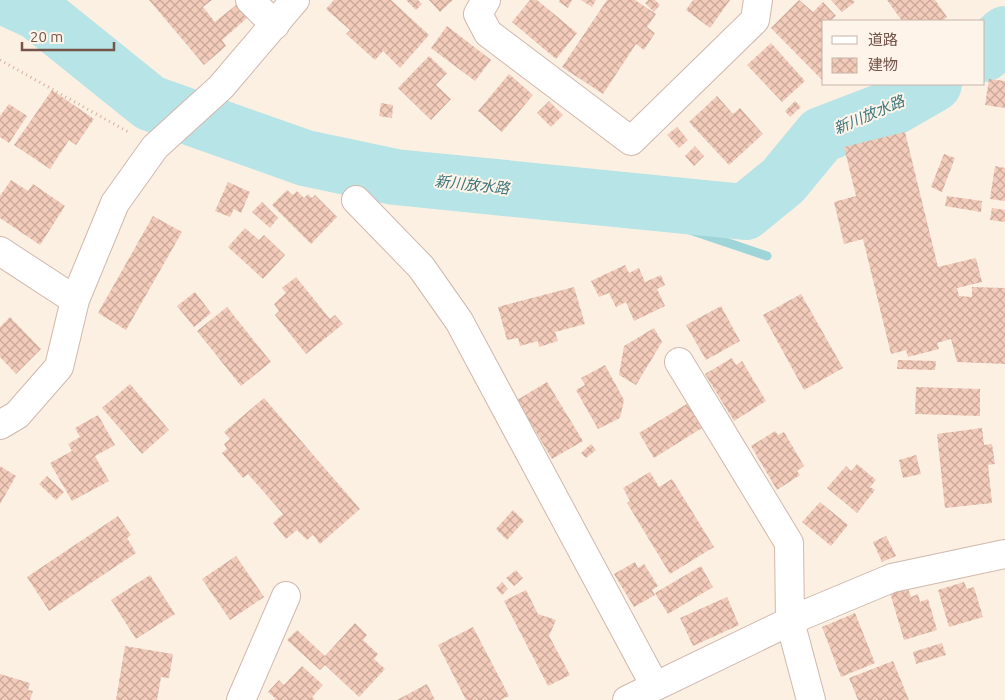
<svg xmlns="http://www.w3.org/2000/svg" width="1005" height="700" viewBox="0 0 1005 700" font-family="Ubuntu,'Noto Sans JP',sans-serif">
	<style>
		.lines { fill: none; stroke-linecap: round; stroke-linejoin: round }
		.stream { stroke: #9ed5d8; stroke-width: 9 }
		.river { stroke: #b7e4e6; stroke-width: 56 }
		.building { fill: url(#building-cross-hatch) }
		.minor-casing { stroke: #d0b8ad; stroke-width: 30 }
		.path { stroke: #d7ae9e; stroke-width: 3; stroke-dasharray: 1 4; stroke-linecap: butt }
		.minor { stroke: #fff; stroke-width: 28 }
		.labels { text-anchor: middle; stroke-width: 4; stroke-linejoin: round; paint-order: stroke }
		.water-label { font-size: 15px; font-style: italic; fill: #3c767b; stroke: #fff4e9 }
	</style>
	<defs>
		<pattern id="building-cross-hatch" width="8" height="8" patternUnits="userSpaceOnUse" patternTransform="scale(1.25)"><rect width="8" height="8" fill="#f2cbba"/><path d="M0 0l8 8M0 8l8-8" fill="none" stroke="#c9a799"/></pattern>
	</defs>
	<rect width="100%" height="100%" fill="#fcf0e3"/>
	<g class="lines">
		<!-- stream -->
		<path class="stream" d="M660 202 678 226 767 256"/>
		<!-- river -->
		<path class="river" d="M11 0 37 12 150 103 305 158 395 177 745 212 783 181 821 135 894 107 934 84
			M984 54 1005 34"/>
	</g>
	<!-- building -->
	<path class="building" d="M149 0H212L203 7 215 22 236 5 247 18 222 40 226 46 204 65Z
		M334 0H391L429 35 400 68 383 51 375 60 346 34 350 30 326 9Z
		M406 0H418L422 4 416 10Z
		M429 0H453L440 12Z
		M530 0H537L577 33 556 59 512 22Z
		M560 0H572L568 8 559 2Z
		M581 0H596L592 7Z
		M607 0H635L656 14 647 27 655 33 644 50 636 44 603 94 562 67Z
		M648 0H655L660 5 654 12 645 3Z
		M693 0H730L710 28 686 10Z
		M799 0 813 12 823 2 836 16 830 21H824V79L822 80 771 28Z
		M831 0H853L855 2 842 12Z
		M887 0H935L947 17 942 21H902Z
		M447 26 491 60 475 81 431 48Z
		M771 43 805 81 782 102 747 65Z
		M429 56 447 73 436 85 451 99 431 120 398 88Z
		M509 74 533 95 502 132 478 111Z
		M989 79 1005 81V108L985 105Z
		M52 90 94 119 76 145 69 140 50 169 14 145Z
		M717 96 733 114 740 108 763 134 729 165 689 122Z
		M549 101 563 115 551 127 537 113Z
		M795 101 801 107 790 117 785 111Z
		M381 103 393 105 392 118 379 116Z
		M9 104 27 116 9 143 0 137V116Z
		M677 127 688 140 679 148 667 135Z
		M905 132 938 267 976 258 982 282 957 288 959 296 972 297V287L1005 288V364L957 362 951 339 937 343 939 349 908 357 906 350 891 354 863 239 844 244 834 202 856 196 844 147Z
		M695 146 704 156 694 166 685 156Z
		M944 154 955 158 942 192 931 187Z
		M995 166 1005 168V201L990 199Z
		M11 180 28 191 33 184 65 206 40 245 0 218V196Z
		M228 182 250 192 241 213 234 209 230 217 215 211Z
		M287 190 293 195 297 191 304 198 308 194 312 198 315 195 337 217 311 244 272 205Z
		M947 196 982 201 981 212 945 206Z
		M262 202 278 218 270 228 252 212Z
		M992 208 1005 210V222L990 220Z
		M153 216 182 232 126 330 98 313Z
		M245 228 259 240 264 235 285 255 263 279 228 247Z
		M625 265 629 273 639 268 645 282 661 275 665 285 657 289 665 306 634 321 626 302 616 307 609 293 599 297 591 281Z
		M296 277 330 319 335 315 343 324 306 354 275 315 279 311 274 304 286 293 282 288Z
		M574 287 585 324 555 332 558 341 539 347 538 341 520 346 518 338 507 340 498 307Z
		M195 292 211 313 194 327 177 306Z
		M801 294 843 368 804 390 763 315Z
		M721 306 740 341 706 360 686 325Z
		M227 307 271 362 241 386 197 331Z
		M10 317 41 349 16 374 0 357V327Z
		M654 328 662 342 636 385 619 375 624 346Z
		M732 358 736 365 742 361 766 401 734 421 705 374Z
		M898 360 936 361 935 370 897 369Z
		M605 365 624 400 620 418 598 429 576 390 585 385 581 378Z
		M547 382 583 441 552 459 517 400Z
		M130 384 169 430 142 454 102 408Z
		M916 387 980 389V416L915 414Z
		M264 398 360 509 320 544 313 535 307 540 297 530 286 539 273 523 283 514 248 474 243 478 222 453 227 449 224 444 230 439 224 432Z
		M695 399 710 423 654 458 639 433Z
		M98 415 115 445 95 456 109 481 72 501 50 463 72 451 68 444 80 437 75 428Z
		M982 428 984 445 992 444 995 464 988 465 992 503 945 508 937 434Z
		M775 431 778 435 784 432 804 466 797 471 800 475 777 490 751 446Z
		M591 444 596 450 586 458 581 453Z
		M916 455 921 474 903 478 899 460Z
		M857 464 876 480 870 487 875 490 857 513 827 488 846 466 851 471Z
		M0 466 16 476 0 504Z
		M650 472 659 487 672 479 714 547 670 574 627 503 630 501 623 488Z
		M47 476 64 492 56 500 39 484Z
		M820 502 848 525 831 546 802 522Z
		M513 510 524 521 507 540 496 529Z
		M118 516 131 535 127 538 136 553 49 611 27 577Z
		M886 536 896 556 882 562 873 542Z
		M236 556 264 597 230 620 202 579Z
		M635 562 638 568 644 564 658 586 652 590 655 595 634 607 614 574Z
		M701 566 713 587 668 614 655 593Z
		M516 570 523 578 514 586 506 578Z
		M150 575 175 614 136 639 111 600Z
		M502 582 508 589 502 595 496 588Z
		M964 582 967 589 974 587 983 617 949 627 938 590Z
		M908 588 911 597 918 594 920 602 928 599 937 630 904 640 890 593Z
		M526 590 538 614 556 620 549 636 570 675 548 686 504 601Z
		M727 597 739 625 693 646 680 618Z
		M855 613 875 663 841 677 822 627Z
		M355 623 367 635 363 640 378 654 374 659 385 669 359 697 325 665 320 670 287 640 297 630 325 656Z
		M473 627 509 696 500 700H466L438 645Z
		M942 643 946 655 916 664 913 652Z
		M125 646 173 654 169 678 161 677 157 700H116Z
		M893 661 909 700H858L849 678Z
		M302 666 323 685 312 697 315 700H274L276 699 268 692 279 680 284 685Z
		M0 674 30 683 28 690 33 691 30 700H0Z
		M427 684 435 700H397Z"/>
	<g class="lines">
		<!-- minor casing -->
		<g class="minor-casing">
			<path id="minor" d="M250 0 275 25
				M486 0 478 14 488 33 631 141 755 20 758 0
				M356 200 421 267 459 321 655 686
				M0 251 75 300
				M679 362 789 543 790 621 811 700
				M0 425 17 415 59 367 75 300 115 203 155 147 221 87 295 0
				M241 700 286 596
				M627 700 801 616 892 578 1005 554"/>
		</g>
		<!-- path -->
		<path class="path" d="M0 60 130 133"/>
		<!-- minor -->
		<use href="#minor" class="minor"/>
	</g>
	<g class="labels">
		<!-- water labels -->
		<g class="water-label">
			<text transform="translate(869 115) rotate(-23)" y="5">新川放水路</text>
			<text transform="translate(472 185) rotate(6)" y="5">新川放水路</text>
		</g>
	</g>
	<!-- legend -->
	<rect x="822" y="20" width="162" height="65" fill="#fff4e9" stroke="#c8b4a9"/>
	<rect x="832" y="36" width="25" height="8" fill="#ffffff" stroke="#c8b4a9"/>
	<text x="868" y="45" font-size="15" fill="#755449">道路</text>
	<rect x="832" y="58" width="25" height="15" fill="url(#building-cross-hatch)" stroke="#c8b4a9"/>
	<text x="868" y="70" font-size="15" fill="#755449">建物</text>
	<!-- scale -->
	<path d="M22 42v8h92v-8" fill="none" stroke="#755449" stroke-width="2.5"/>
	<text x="30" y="42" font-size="15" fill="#755449" stroke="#fff4e9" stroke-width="4" paint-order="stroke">20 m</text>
</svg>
